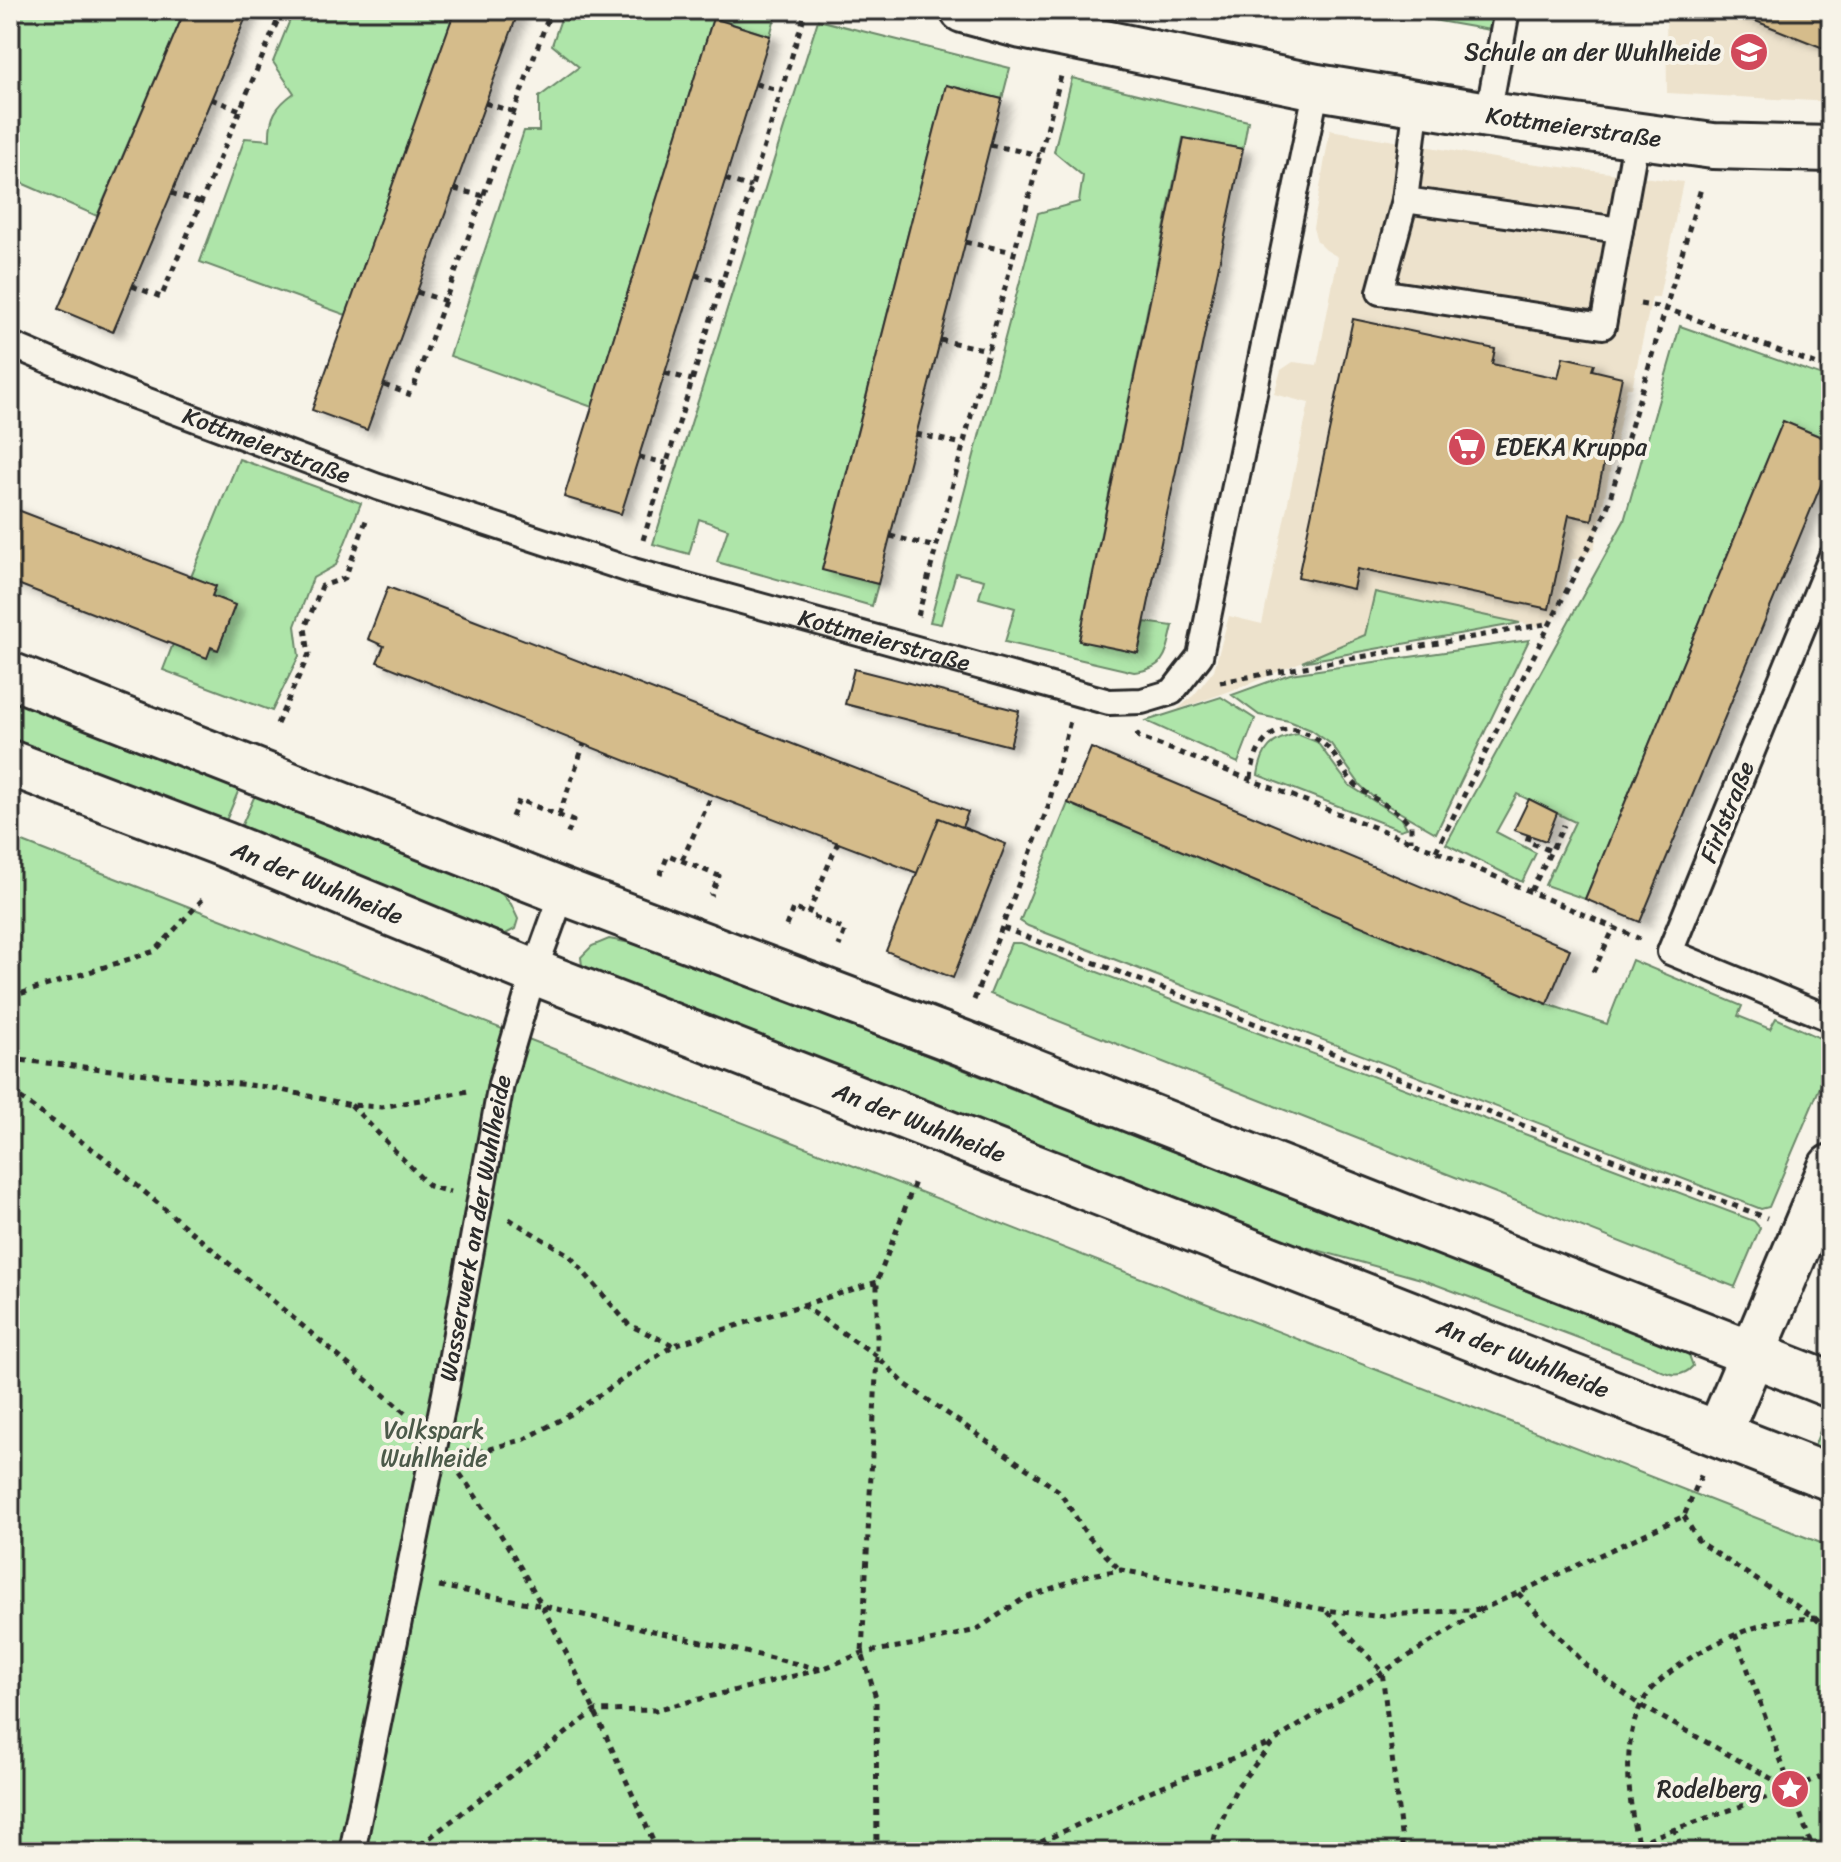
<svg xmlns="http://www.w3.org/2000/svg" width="1841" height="1862" viewBox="0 0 1841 1862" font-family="Sriracha,sans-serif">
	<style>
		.built { fill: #ede2cc }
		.green { fill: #aee5a9; stroke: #6c886a; stroke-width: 2 }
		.building { fill: #d5bc8b; stroke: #2b2b2b; stroke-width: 2; filter: url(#shadow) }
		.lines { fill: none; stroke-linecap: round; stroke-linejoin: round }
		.lane-casing { stroke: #2b2b2b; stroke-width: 30 }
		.street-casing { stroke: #2b2b2b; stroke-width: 50 }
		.secondary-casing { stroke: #2b2b2b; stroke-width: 50 }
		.path { stroke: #2b2b2b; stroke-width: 5; stroke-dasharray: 6 6; stroke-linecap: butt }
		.lane { stroke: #f7f3e8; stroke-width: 24 }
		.street { stroke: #f7f3e8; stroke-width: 44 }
		.secondary { stroke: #f7f3e8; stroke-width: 44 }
		.labels { text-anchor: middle; stroke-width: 8; stroke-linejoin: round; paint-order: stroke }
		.poi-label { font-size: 24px; fill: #2b2b2b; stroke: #f7f3e8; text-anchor: end }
		.street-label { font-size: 24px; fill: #2b2b2b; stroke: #f7f3e8 }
		.park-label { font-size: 24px; fill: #4c5a4a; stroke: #f7f3e8 }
	</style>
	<defs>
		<filter id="shadow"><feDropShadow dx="9" dy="5" stdDeviation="4" flood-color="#0004"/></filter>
	</defs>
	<rect width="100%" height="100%" fill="#f7f3e8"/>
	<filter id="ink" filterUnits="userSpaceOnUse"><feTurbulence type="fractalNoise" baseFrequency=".0125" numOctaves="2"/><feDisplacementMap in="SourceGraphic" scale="16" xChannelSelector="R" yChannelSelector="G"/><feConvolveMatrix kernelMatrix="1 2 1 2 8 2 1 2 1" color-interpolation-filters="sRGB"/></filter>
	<g filter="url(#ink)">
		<!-- built -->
		<path class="built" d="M1666 10H1831V102L1667 93Z
			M1330 130 1512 161 1683 182 1659 297H1652L1632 388H1627L1594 549 1580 559H1572L1558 615 1541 627 1375 592 1365 635 1244 686 1177 710 1194 695 1214 670 1229 616 1262 624 1309 403 1274 394 1281 370 1293 362 1317 365 1338 257 1326 250 1317 241 1313 228Z"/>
		<!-- green -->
		<path class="green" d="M18 10H185L97 216 10 178V28Z
			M294 10H455L346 315 200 262 245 138 270 140C269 117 276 106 294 93L273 62Z
			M564 10H777L770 36 713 18 592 407 450 356 524 131H539V97L579 67 552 45Z
			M1376 10H1493L1490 30Z
			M818 20 1010 68 1002 99 946 85 822 569 878 584 872 606 717 562 728 529 699 519 689 554 653 544Z
			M1072 78 1248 121 1243 149 1183 138 1079 640 1138 653 1145 622 1173 626C1166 655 1166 668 1134 672L1005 642 1015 608 979 598 984 580 956 573 941 624 930 622 1038 213 1079 202 1083 176 1054 152Z
			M1680 326 1831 379V441L1783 421 1585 899 1545 885 1575 822 1517 794 1496 832 1536 853 1522 882 1446 844 1624 521Z
			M239 459 361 503 336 565 313 578 295 626 299 656 272 711 163 670 173 644 218 650 235 605 212 596 216 586 191 577Z
			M1375 592 1520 623 1302 662 1365 635Z
			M1529 640 1436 833 1373 797 1361 786 1331 744 1311 730 1289 721 1259 715 1232 695 1290 674Z
			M10 697 240 787 223 828 10 744Z
			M1221 697 1255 719 1238 763 1146 721Z
			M1297 734 1317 742 1349 785 1402 819 1407 828 1400 830 1258 775C1262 749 1271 739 1297 734Z
			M255 795 500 892 511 904 518 919 515 929 500 937 238 834Z
			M1068 803 1547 1004 1607 1024 1632 960 1742 1006 1738 1016 1770 1029 1776 1018 1831 1043V1061L1769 1207 1761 1209 1028 926 1020 921Z
			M10 837 1831 1547V1852H10Z
			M609 939 647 946 1680 1350 1689 1355 1693 1366C1679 1382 1663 1372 1648 1364L1421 1279 1245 1230 606 980 582 966 581 957 592 946Z
			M1011 943H1021L1754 1221 1760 1228 1735 1287 990 994Z
			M1828 1409 1831 1410V1457L1813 1450Z"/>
		<!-- building -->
		<path class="building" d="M185 10H249L113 332 58 309Z
			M455 10H519L367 430 312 410Z
			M1728 10H1831V51Z
			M713 18 770 36 621 514 564 497Z
			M946 85 1002 99 878 584 822 570Z
			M1184 138 1243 149 1138 653 1079 641Z
			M1353 319 1495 349 1492 364 1558 378 1563 357 1594 364 1592 370 1622 377 1592 520 1569 515 1549 609 1357 569 1353 589 1298 577Z
			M1783 421 1831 441V461L1640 922 1585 899Z
			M10 507 216 586 212 596 235 605 218 650 211 647 207 658 10 581Z
			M388 587 968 812 962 827 939 818 917 873 712 795 377 662 384 646 368 639Z
			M854 669 1019 711 1010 746 845 704Z
			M1091 748 1570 949 1547 1004 1068 803Z
			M1529 799 1557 813 1546 841 1514 830Z
			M939 818 1006 844 953 978 886 951Z"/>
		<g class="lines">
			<!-- lane casing -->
			<g class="lane-casing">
				<g id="lane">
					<path d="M1417 102 1405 200 1620 230 1637 135"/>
					<path d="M1488 115 1507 10"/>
					<path d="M1405 200 1380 292 1603 326 1620 230"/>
					<path id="s1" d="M10 344 121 391 378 487 633 571 1109 702 1142 701 1172 692 1200 656 1317 87"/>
					<path d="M1831 558 1670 952 1831 1019"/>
					<path id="s2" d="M352 1852 445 1394 501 1084 534 972 563 892"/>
				</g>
			</g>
			<!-- street casing -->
			<g class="street-casing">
				<g id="street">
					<path id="s3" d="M963 10 1022 26 1317 87 1488 115 1713 146 1831 149"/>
					<path d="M1719 1433 1831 1167"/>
				</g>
			</g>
			<!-- secondary casing -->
			<g class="secondary-casing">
				<g id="secondary">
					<path d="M10 675 563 892 960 1042 1831 1385"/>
					<path id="s4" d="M10 763 226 845 534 972 1831 1478"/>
				</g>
			</g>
			<!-- path -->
			<path class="path" d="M256 10 279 18
				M520 10 548 19
				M756 84 781 91
				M211 99 240 110
				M485 103 514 112
				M990 145 1040 155
				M725 179 751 187
				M454 189 484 196
				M171 193 201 203
				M965 242 1014 252
				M695 275 722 282
				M132 286 161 297
				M417 292 446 301
				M163 293 282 10
				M1640 304 1665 308 1831 370
				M940 340 988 350
				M665 373 692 380
				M384 385 411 395
				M414 386 551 10
				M916 434 963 444
				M639 457 666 463
				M890 536 936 547
				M643 540 806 10
				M918 616 1061 76
				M1220 682 1551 623
				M277 724 309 654 305 628 322 586 345 578 368 515
				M1136 733 1139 737 1436 851 1640 939
				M1251 779C1255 732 1288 713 1326 746 1338 757 1344 775 1356 785 1373 800 1395 807 1411 825V841
				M559 815 584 744
				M512 817 519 800 573 821 566 838
				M1529 835 1527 841 1551 851
				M838 842 808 914 845 930 839 946
				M1436 851 1606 512 1702 185
				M682 860 712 795
				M660 875 668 855 719 876 711 896
				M1531 891 1564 825
				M786 926 793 908 808 914
				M1003 928 1767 1218
				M1593 972 1614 928
				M10 997 155 951 203 899
				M974 1000 1048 807 1070 721
				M10 1059 267 1087 351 1105 382 1107 468 1091
				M10 1091 102 1156 409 1416
				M351 1105 429 1186 450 1192
				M509 1219 569 1255 629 1325 673 1345
				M802 1305 877 1356 905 1384 1059 1491 1087 1535 1120 1570
				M466 1450 475 1453 525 1439 571 1414 674 1345 877 1282
				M460 1474C544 1590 600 1722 658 1852
				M1684 1516 1699 1542 1815 1618 1831 1633
				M439 1586 544 1606 820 1669
				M1518 1593 1586 1665 1640 1705 1790 1789
				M1327 1612 1382 1671 1403 1852
				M1735 1634 1814 1852
				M1674 1828 1683 1852
				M10 1844 51 1852
				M411 1852 595 1711 655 1710 822 1669 862 1653 922 1643 976 1630 1023 1599 1085 1576 1121 1570 1326 1610 1374 1616 1483 1609
				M877 1852 876 1698 862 1653 877 1356V1282L916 1179
				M1019 1852 1153 1790 1271 1743
				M1211 1852 1216 1832 1237 1787 1274 1741 1483 1609 1684 1516 1703 1471
				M1614 1852C1686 1823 1760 1802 1831 1773
				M1642 1852C1633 1831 1631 1808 1629 1785 1628 1757 1628 1734 1640 1707 1658 1667 1737 1629 1778 1621 1790 1619 1803 1619 1815 1618"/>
			<!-- lane -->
			<use href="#lane" class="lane"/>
			<!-- street -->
			<use href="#street" class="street"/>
			<!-- secondary -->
			<use href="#secondary" class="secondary"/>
		</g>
	</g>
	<!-- icons -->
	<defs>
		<g id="school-disc" transform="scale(2)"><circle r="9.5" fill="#d1495b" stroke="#f7f3e8"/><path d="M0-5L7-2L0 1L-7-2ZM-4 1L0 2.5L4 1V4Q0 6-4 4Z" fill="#fff"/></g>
		<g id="supermarket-disc" transform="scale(2)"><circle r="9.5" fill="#d1495b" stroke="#f7f3e8"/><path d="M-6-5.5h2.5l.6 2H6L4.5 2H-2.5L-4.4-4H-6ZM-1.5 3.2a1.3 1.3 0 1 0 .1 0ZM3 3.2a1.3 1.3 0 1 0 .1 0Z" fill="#fff"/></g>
		<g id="sight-disc" transform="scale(2)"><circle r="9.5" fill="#d1495b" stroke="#f7f3e8"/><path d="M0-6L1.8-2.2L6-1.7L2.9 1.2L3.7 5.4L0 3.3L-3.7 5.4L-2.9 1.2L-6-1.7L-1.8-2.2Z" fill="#fff"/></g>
	</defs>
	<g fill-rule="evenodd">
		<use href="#school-disc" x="1749" y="52"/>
		<use href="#supermarket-disc" x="1467" y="447"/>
		<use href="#sight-disc" x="1790" y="1789"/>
	</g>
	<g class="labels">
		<!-- poi labels -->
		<g class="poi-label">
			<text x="1721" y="60">Schule an der Wuhlheide</text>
			<text x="1495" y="455" text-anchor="start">EDEKA Kruppa</text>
			<text x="1762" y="1797">Rodelberg</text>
		</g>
		<!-- street labels -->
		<g class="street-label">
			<text dy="8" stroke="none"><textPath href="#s3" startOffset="622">Kottmeierstraße</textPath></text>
			<text dy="8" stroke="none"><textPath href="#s1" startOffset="276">Kottmeierstraße</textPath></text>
			<text dy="8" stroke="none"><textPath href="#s1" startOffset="924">Kottmeierstraße</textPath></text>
			<text transform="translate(1727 812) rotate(-68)" y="8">Firlstraße</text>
			<text dy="8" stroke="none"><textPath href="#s4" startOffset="330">An der Wuhlheide</textPath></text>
			<text dy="8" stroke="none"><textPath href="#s4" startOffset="978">An der Wuhlheide</textPath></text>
			<text dy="8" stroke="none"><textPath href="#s2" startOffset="636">Wasserwerk an der Wuhlheide</textPath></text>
			<text dy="8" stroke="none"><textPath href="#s4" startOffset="1626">An der Wuhlheide</textPath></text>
		</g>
		<!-- park labels -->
		<g class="park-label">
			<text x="434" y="1438">Volkspark<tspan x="434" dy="28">Wuhlheide</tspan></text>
		</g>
	</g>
	<!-- margin -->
	<rect width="1841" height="1862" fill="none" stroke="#f7f3e8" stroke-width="40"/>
	<rect x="20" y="20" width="1801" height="1822" fill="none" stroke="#2b2b2b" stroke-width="3" filter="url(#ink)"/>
</svg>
